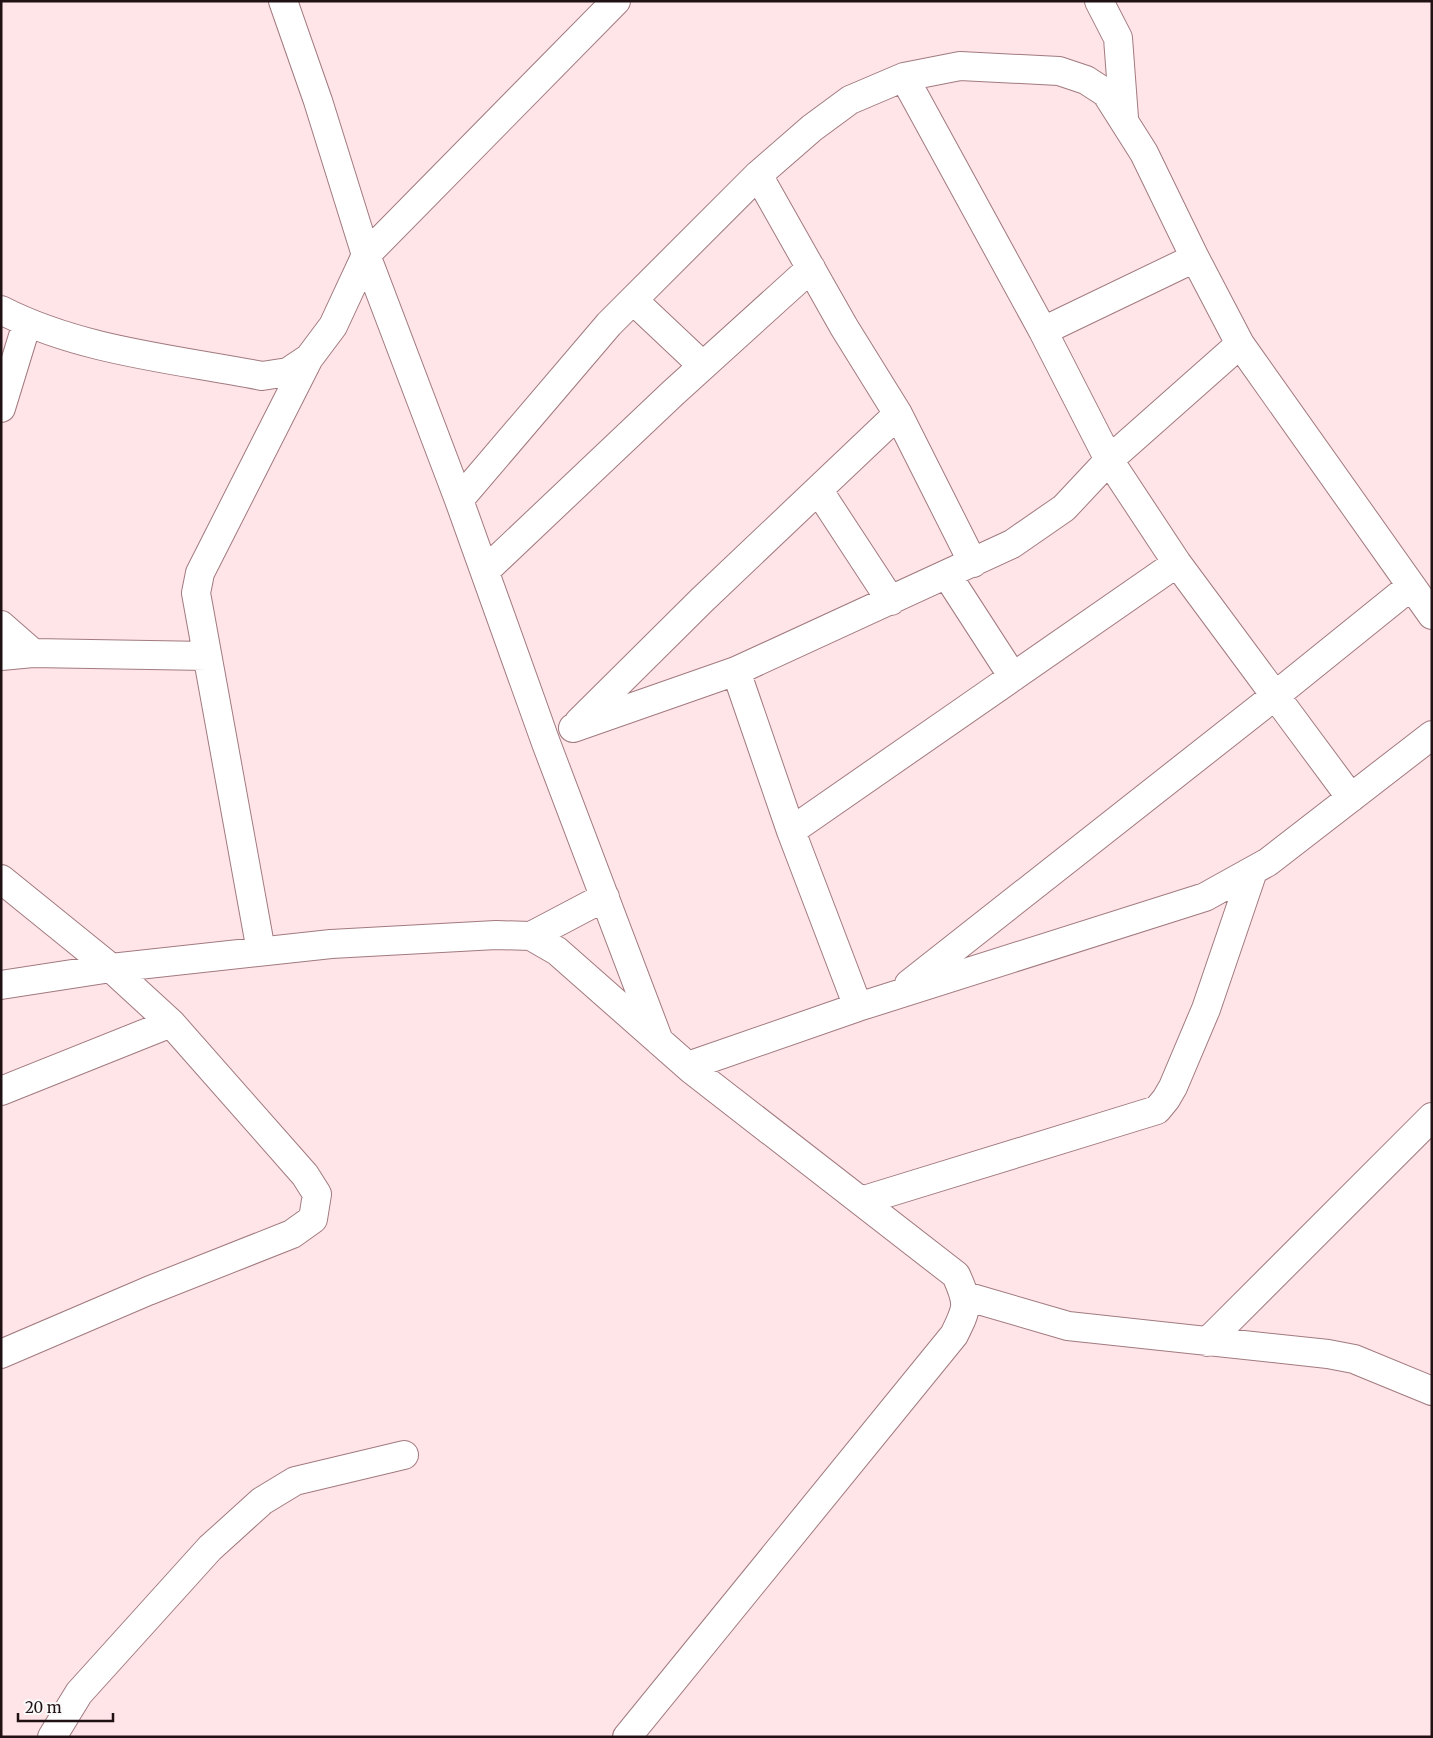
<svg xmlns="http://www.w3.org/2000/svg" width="1433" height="1738" viewBox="0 0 1433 1738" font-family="Merriweather,serif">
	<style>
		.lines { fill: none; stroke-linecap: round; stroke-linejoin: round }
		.minor-casing { stroke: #a17a7f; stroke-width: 30 }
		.minor { stroke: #fff; stroke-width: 28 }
	</style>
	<rect width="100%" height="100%" fill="#ffe4e8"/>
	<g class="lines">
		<!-- minor casing -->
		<g class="minor-casing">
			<path id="minor" d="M283 1 318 101 366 255 459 500
				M1099 1 1118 38 1124 118
				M904 77 1043 331 1109 460 1177 563 1351 798
				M758 175 844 327 898 414 973 563
				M633 300 703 366
				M1 310C81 351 175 359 262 376L288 372 309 358 333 326 366 255 616 1
				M1043 331 1195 258
				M1 408 27 323
				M819 491 891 601
				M485 571 673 393 811 268
				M947 575 1013 677
				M1 625 33 653 207 656
				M1 656 33 653
				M736 671 791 831 858 1007
				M579 722 702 600 898 414
				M573 728 736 671 1012 544 1064 508 1109 460 1240 344
				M791 831 1177 563
				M1 879 111 968 171 1023 305 1175 317 1194 313 1219 292 1234 148 1291 1 1354
				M531 936 605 897
				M261 951 196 593 200 573 309 358
				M909 984 1276 695 1411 586
				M1 985 111 968 331 944 496 935 531 936 557 951 692 1070 956 1275C969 1304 968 1307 954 1335L627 1737
				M659 1041 546 743 459 500 609 324 758 175 812 128 850 100 904 77 960 66 1059 71 1086 80 1106 93 1144 153 1195 258 1240 344 1432 615
				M688 1066 858 1007 1205 897 1268 862 1432 735
				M1 1091 171 1023
				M861 1201 1157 1110 1166 1099 1173 1087 1206 1009 1253 871
				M965 1296 1068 1326 1328 1354 1354 1359 1432 1391
				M1207 1342 1432 1117
				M52 1737 79 1693 210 1548 262 1501 295 1481 404 1455"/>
		</g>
		<!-- minor -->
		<use href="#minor" class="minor"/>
	</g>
	<!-- border -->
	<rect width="1433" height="1738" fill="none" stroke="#201114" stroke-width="5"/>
	<!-- scale -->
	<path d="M18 1713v8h95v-8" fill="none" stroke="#201114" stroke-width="2.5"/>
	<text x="25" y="1713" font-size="15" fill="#201114" stroke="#f9f9f9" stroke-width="4" paint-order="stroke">20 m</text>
</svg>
